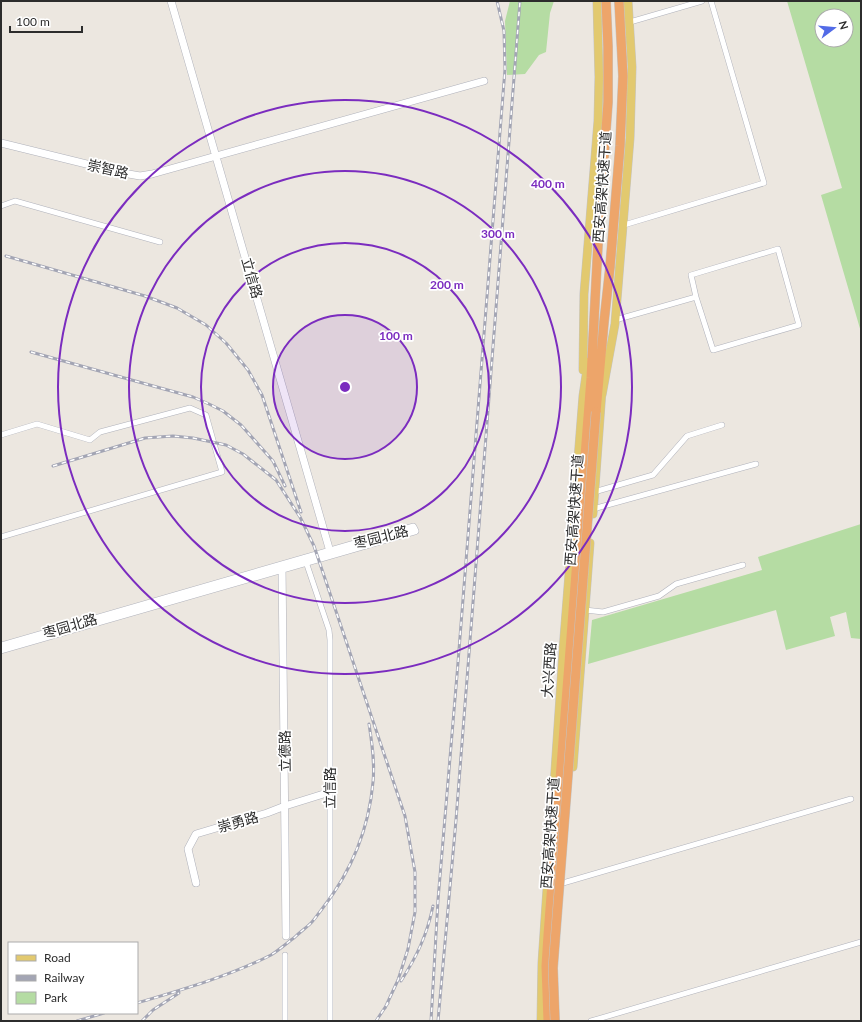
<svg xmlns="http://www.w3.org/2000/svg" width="862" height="1022" viewBox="0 0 862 1022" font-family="Lato,'Noto Sans SC',sans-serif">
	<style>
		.green { fill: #b5dca3; fill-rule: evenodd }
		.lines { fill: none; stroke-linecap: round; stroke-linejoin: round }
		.street-casing { stroke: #b0b2bb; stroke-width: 6 }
		.secondary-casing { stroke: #b0b2bb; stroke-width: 8 }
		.primary-casing { stroke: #c4c4c4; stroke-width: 9 }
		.highway-casing { stroke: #c4c4c4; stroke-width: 10 }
		.street { stroke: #fff; stroke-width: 5 }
		.secondary { stroke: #fff; stroke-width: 7 }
		.primary { stroke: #e2c96f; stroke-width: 8 }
		.highway { stroke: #eda56a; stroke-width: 9 }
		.rail-casing { stroke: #a3a5b4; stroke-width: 3 }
		.rail { stroke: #fff; stroke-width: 1.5; stroke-dasharray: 4.5; stroke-linecap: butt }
		.highway-bridge-casing { stroke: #c4c4c4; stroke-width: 10; stroke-linecap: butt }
		.highway-bridge { stroke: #eda56a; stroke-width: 9 }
		.ring { fill: none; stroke: #7b2cbf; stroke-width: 2 }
		.labels { text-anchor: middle; stroke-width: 3.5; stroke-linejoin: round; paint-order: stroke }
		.street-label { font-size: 14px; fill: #2c2c2c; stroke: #fff }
		.centre { fill: #7b2cbf; stroke: #fff; stroke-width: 2 }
		.ring-label { font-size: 12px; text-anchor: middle; font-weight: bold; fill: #7b2cbf; stroke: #fff; stroke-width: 3.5; stroke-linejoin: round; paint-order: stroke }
	</style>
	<rect width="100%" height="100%" fill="#ece7e0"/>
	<!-- green -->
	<path class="green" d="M510 1H554L550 13 546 52 539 55 525 74 507 75 505 21Z
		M787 1H861V332L821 195 842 188ZM822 16H846V40H822Z
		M861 524V639L851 638 846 612 830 617 835 636 786 650 776 610 588 664 592 620 762 570 758 557Z"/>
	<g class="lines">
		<!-- street casing -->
		<g class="street-casing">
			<path id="street" d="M630 22 702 1
				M1 206 15 201 160 242
				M624 225 764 183 711 1
				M615 320 696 297 713 350 799 325 778 249 691 275 696 297
				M1 435 37 424 90 440 100 432 190 408 206 415 222 472 1 537
				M594 492 653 475 687 436 722 425
				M593 509 756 464
				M305 559 329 630 330 640V1021
				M585 610 603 612 659 596 676 584 743 565
				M563 883 851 799
				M285 1021V955
				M591 1021 861 942"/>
		</g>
		<!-- secondary casing -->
		<g class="secondary-casing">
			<path id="secondary" d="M171 1 331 555
				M1 143 123 173 140 176 152 174 484 81
				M282 565 286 936
				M1 646 413 527 415 531 1 650
				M196 883 188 849 196 834 267 813 285 806 330 792"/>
		</g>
		<!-- primary casing -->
		<g class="primary-casing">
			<path id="primary" d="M583 370 584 294 598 121 599 77 597 1
				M602 395 615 324 630 138 632 67 628 1
				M593 514 602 390
				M573 767 590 543
				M541 1021 542 963 564 638 583 396 588 362"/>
		</g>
		<!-- highway casing -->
		<g class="highway-casing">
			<path id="highway" d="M596 412 604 322 610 267 620 146 623 76 619 1
				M548 1021 546 966 548 935 591 378 599 225 608 102V47L606 1"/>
		</g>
		<!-- street -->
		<use href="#street" class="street"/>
		<!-- secondary -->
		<use href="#secondary" class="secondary"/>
		<!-- primary -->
		<use href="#primary" class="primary"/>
		<!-- highway -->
		<use href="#highway" class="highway"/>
		<!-- rail casing -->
		<g class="rail-casing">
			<path id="rail" d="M6 256 145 296 177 308 206 325 226 343 248 370 262 395 301 512
				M31 352 164 389 193 397 209 404 223 411 241 425 273 461 285 486
				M53 466 145 438 173 436 193 438 226 445 243 454 276 480 300 517 314 546 405 816 415 872V912L408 949 398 980 385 1008
				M401 981C417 956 427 935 433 906
				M137 1003C181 990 230 976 271 955 279 950 287 943 295 937 300 932 306 928 311 923 315 919 318 914 322 909 351 872 369 828 373 782 375 763 372 743 369 724
				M77 1021 104 1013
				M142 1021 153 1010 179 993
				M376 1021 388 1003
				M431 1021 438 900 457 675 505 69 504 31 497 1
				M438 1021 456 820 520 1"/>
		</g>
		<!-- rail -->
		<use href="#rail" class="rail"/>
		<!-- highway-bridge casing -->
		<g class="highway-bridge-casing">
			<path id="highway-bridge" d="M555 1021 553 968 596 412"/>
		</g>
		<!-- highway-bridge -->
		<use href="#highway-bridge" class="highway-bridge"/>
	</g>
	<!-- distance rings -->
	<circle cx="345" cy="387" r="72" fill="#7b2cbf" fill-opacity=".12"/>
	<g class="ring">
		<circle cx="345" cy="387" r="72"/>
		<circle cx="345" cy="387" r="144"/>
		<circle cx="345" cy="387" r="216"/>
		<circle cx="345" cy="387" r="287"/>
	</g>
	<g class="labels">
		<!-- street labels -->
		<g class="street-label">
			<text transform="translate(108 169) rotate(13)" y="5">崇智路</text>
			<text transform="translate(602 187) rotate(-86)" y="5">西安高架快速干道</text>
			<text transform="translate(252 278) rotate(74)" y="5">立信路</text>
			<text transform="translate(574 510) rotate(-86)" y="5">西安高架快速干道</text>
			<text transform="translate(381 537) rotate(-14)" y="5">枣园北路</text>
			<text transform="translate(70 626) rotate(-16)" y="5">枣园北路</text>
			<text transform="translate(549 670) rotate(-86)" y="5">大兴西路</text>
			<text transform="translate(285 751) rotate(-91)" y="5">立德路</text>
			<text transform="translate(330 788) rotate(-90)" y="5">立信路</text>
			<text transform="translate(238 822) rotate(-16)" y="5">崇勇路</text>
			<text transform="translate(550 833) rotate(-86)" y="5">西安高架快速干道</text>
		</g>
	</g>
	<circle cx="345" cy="387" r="6" class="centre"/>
	<g class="ring-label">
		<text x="548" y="188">400 m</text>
		<text x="498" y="238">300 m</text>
		<text x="447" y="289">200 m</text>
		<text x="396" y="340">100 m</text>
	</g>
	<!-- border -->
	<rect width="862" height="1022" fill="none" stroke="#2c2c2c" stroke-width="4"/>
	<!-- legend -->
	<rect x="8" y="942" width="130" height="72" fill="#ffffff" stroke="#ababab"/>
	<rect x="16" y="955" width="20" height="6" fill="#e2c96f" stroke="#ababab"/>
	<text x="44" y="962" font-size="12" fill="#2c2c2c">Road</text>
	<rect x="16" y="975" width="20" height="6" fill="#a3a5b4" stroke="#ababab"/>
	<text x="44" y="982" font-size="12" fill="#2c2c2c">Railway</text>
	<rect x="16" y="992" width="20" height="12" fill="#b5dca3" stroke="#ababab"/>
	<text x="44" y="1002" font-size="12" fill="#2c2c2c">Park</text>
	<!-- north arrow -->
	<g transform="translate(834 28) rotate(74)"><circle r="19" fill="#ffffff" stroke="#ababab"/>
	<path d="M0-3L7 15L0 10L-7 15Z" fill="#526be7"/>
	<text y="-6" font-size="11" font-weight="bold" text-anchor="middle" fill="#2c2c2c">N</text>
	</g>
	<!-- scale -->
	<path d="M10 26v6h72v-6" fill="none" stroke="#2c2c2c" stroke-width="2"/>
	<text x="16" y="26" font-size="12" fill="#2c2c2c" stroke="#ffffff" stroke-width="3" paint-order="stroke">100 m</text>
</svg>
